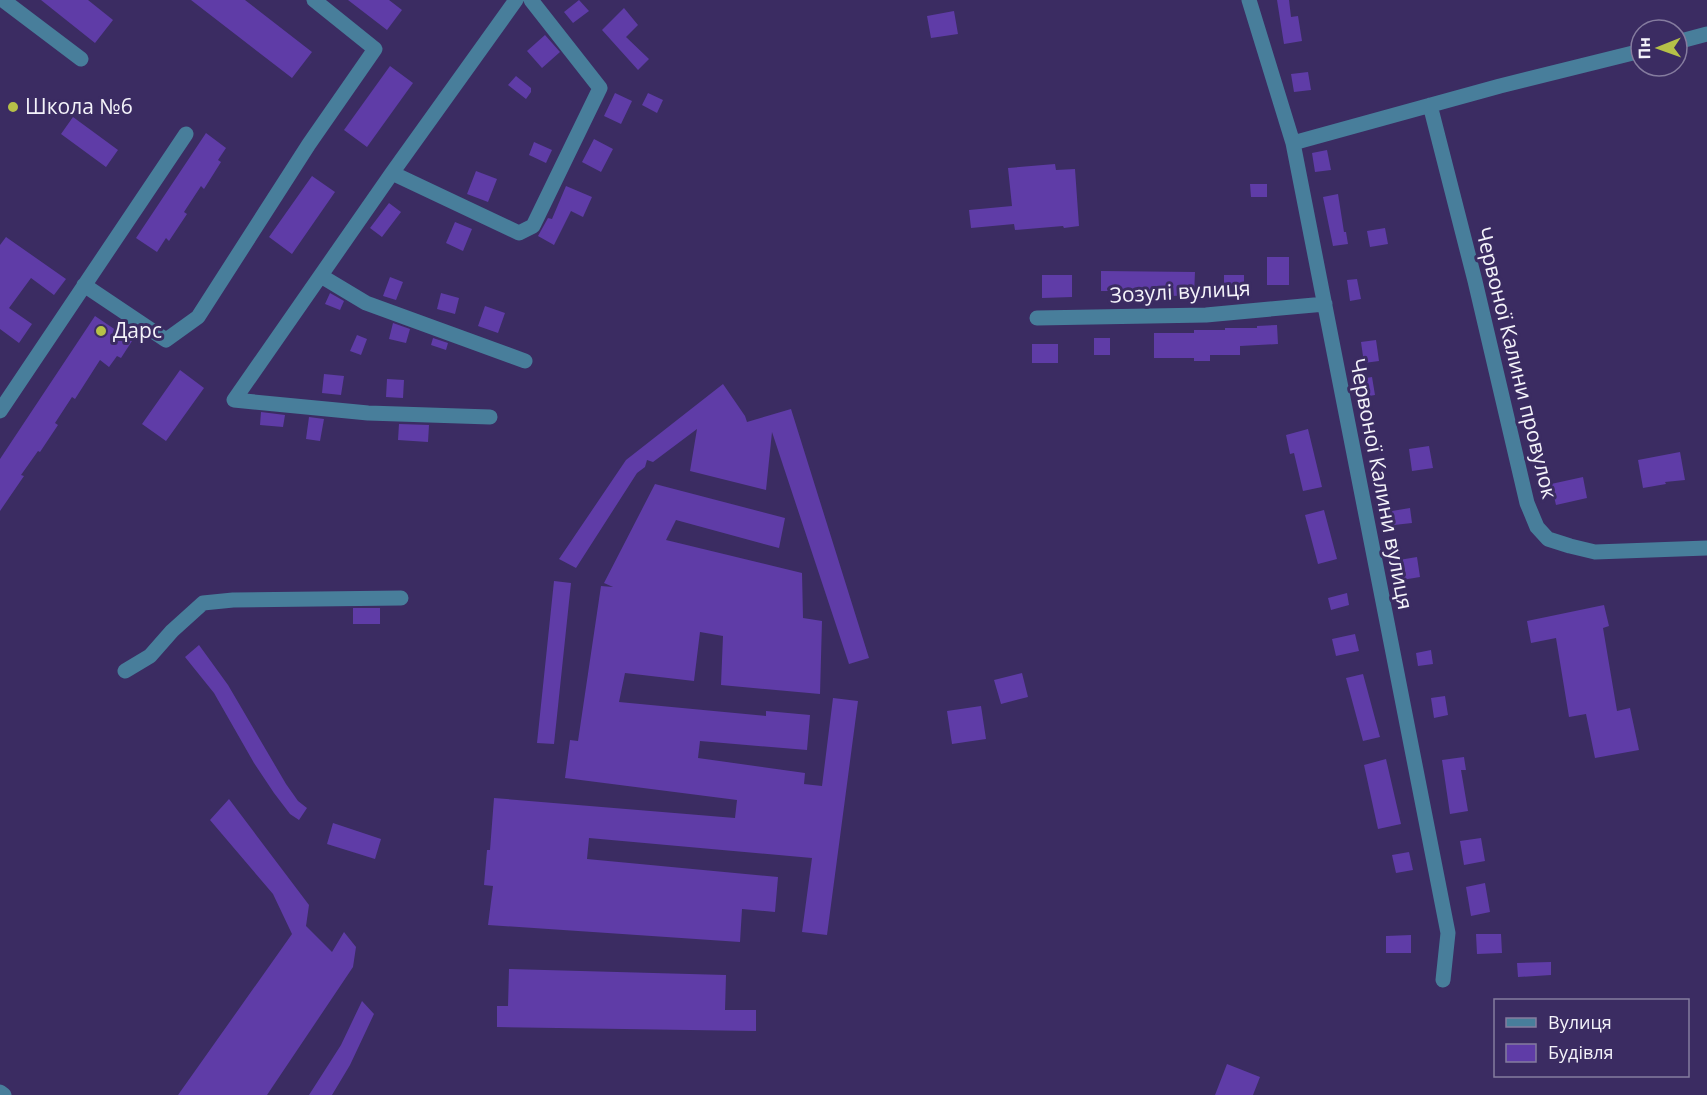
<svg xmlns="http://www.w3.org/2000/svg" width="1707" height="1095" viewBox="0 0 1707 1095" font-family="'Open Sans',sans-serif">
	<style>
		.building { fill: #5f3ca7 }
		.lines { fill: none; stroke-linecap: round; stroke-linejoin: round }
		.minor { stroke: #487e9b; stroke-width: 15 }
		.poi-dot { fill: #b6c148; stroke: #3b2c62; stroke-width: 2 }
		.labels { text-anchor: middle; stroke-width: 6; stroke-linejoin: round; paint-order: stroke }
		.poi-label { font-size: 21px; fill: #f4f3fa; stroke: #3b2c62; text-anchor: start }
		.street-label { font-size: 21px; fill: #f4f3fa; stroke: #3b2c62 }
	</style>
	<rect width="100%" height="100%" fill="#3b2c62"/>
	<!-- building -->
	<path class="building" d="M41 0H88L113 20 95 43Z
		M191 0H245L312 52 292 78Z
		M348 0H389L402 10 387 30Z
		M579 0 589 11 573 23 564 12Z
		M1277 0H1289L1291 17 1298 16 1302 41 1284 44Z
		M624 8 638 25 626 37 649 59 638 70 602 30Z
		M954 11 958 34 931 38 927 16Z
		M545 35 560 52 542 68 527 51Z
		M390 66 413 83 367 147 344 130Z
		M1308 72 1311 90 1294 92 1291 74Z
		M516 76 531 88V92L526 99 508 85Z
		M615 93 632 101 621 124 604 116Z
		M648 93 663 100 657 113 642 105Z
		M73 117 118 150 106 167 61 134Z
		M206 133 226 148 218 160 221 162 204 189 201 186 184 212 187 214 169 241 166 238 157 252 136 238Z
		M594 139 613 149 601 172 582 162Z
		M534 142 552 150 546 163 529 155Z
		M1327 150 1331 170 1315 172 1312 153Z
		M1055 164 1056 170 1075 169 1079 226 1064 228 1063 226 1015 230 1014 224 971 228 969 210 1012 206 1008 168Z
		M476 171 497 179 488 202 467 194Z
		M312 176 335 192 292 254 269 237Z
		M1250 184H1267V197H1251Z
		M566 186 592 197 583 217 571 211 554 245 538 236 548 218 552 219Z
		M1338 194 1344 232H1346L1348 244 1333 246 1323 197Z
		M389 203 401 212 382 237 370 228Z
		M455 222 472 229 463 251 446 243Z
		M1385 228 1388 244 1370 247 1367 231Z
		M6 237 66 279 54 295 31 278 9 308 32 324 19 343 0 329V245Z
		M1267 257H1289V285H1267Z
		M1101 271 1195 272 1194 295 1149 297V291H1101Z
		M1042 275H1072V297L1042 298Z
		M1224 275H1244V292H1224Z
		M390 277 403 282 396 300 383 296Z
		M1357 279 1361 299 1350 301 1347 280Z
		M330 293 344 301 340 310 325 304Z
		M441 293 459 298 455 314 437 309Z
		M485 306 505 313 498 333 478 326Z
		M95 316 132 341 121 358 117 356 109 367 100 360 75 399 72 397 55 423 58 425 40 452 38 451 21 475 24 476 0 511V459Z
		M393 323 410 329 406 343 389 339Z
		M1277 325 1278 344 1240 346V355H1210V361H1194V358H1154V333H1194V330H1225V328H1257V326Z
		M357 335 367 339 361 355 350 351Z
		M433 338 448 343 446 350 431 345Z
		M1094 338H1110V355H1094Z
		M1376 340 1379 361 1364 363 1361 342Z
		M1032 344H1058V363H1032Z
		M180 370 204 388 166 441 142 424Z
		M324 374 344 376 341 395 322 393Z
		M1372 377 1375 395 1363 397 1360 379Z
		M387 379 404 380 403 398 386 397Z
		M723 384 745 416 747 422 791 409 869 658 849 664 772 432 766 490 690 471 697 429 653 462 647 460 645 467 637 473 576 568 559 559 626 460Z
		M261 412 285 415 283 427 260 425Z
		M309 417 324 419 320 441 306 439Z
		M399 424 429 425 428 442 398 440Z
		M1308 429 1322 487 1303 491 1294 453 1290 454 1286 435Z
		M1429 446 1433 468 1412 471 1409 449Z
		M1680 452 1685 480 1665 482 1666 484 1643 488 1638 460Z
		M1583 477 1587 498 1556 505 1551 484Z
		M655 484 785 518 779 548 676 520 666 540 802 573 803 618 822 621 820 694 721 685 723 636 700 632 694 681 625 673 619 702 766 716V711L810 715 807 750 700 741 698 758 805 773 804 784 822 786 833 698 858 701 827 935 802 932 812 858 589 838 587 859 778 877 775 912 742 909 740 942 488 925 493 886 484 885 487 850H490L494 798 735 818 737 800 565 778 570 740 578 741 601 586 613 587 604 583Z
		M1410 508 1412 523 1394 525 1392 511Z
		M1324 510 1337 559 1318 564 1305 515Z
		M1417 557 1420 577 1402 580 1399 560Z
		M554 581 571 583 554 744 537 743Z
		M1347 593 1349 605 1331 610 1328 598Z
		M1604 605 1609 626 1603 628 1617 711 1630 708 1639 750 1595 758 1586 714 1569 717 1556 638 1531 643 1527 621Z
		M353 608H380V624H353Z
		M1355 634 1359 651 1336 656 1332 639Z
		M199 645 228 685 286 784 298 801 307 808 299 820 290 814 274 793 254 763 214 693 185 657Z
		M1431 650 1433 664 1418 666 1416 653Z
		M1022 673 1028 697 1001 704 994 680Z
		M1363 674 1380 737 1363 741 1346 678Z
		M1445 696 1448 715 1434 718 1431 698Z
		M981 706 986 739 952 744 947 711Z
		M1464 757 1466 770H1461L1468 811 1450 814 1442 760Z
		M1386 759 1401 824 1378 829 1364 765Z
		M229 799 309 905 306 926 332 952 344 932 356 947 353 967 267 1095H178L292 934 273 894 210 820Z
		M333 823 381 839 375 859 327 844Z
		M1481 838 1485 861 1464 865 1460 841Z
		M1409 852 1413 870 1396 873 1392 855Z
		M1485 883 1490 912 1471 916 1466 887Z
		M1476 934H1501L1502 953 1477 954Z
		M1411 935V953H1386V936Z
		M1551 962V975L1518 977 1517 963Z
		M509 969 726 975 725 1010H756V1031L497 1027V1006H508Z
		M362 1001 374 1014 350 1065 332 1095H309L341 1045Z
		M1227 1064 1260 1077 1253 1095H1215Z"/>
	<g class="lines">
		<!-- minor -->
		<path class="minor" d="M3 0 81 59
			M1249 0 1293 143 1448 933 1443 980
			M1677 42 1707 34
			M1430 105 1475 281 1527 503 1537 527 1548 539 1570 546 1595 552 1707 548
			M1293 143 1500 86 1641 51
			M392 173 519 233 533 226 600 88 531 0
			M321 276 366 303 525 361
			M84 285 166 340 198 317 309 144 375 49 314 0
			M1037 318 1206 315 1325 304
			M0 411 186 134
			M490 417 368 413 234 400 392 173 516 0
			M125 671 150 656 172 631 203 603 233 600 401 598
			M0 1092 4 1095"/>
	</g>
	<!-- markers -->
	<g class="poi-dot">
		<circle cx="13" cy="107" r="6"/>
		<circle cx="101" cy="331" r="6"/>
	</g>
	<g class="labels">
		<!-- poi labels -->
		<g class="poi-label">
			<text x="25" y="114">Школа №6</text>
			<text x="113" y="338">Дарс</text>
		</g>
		<!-- street labels -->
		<g class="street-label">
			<text transform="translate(1180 292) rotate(-3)" y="7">Зозулі вулиця</text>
			<text transform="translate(1516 363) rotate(76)" y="7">Червоної Калини провулок</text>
			<text transform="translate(1381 484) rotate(79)" y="7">Червоної Калини вулиця</text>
		</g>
	</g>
	<!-- legend -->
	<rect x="1494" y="999" width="195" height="78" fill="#3b2c62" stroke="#857c9f" stroke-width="1.5"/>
	<rect x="1506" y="1018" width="30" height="9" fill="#487e9b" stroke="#857c9f" stroke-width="1.5"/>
	<text x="1548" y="1029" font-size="18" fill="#f4f3fa">Вулиця</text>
	<rect x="1506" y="1044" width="30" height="18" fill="#5f3ca7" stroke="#857c9f" stroke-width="1.5"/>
	<text x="1548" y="1059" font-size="18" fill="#f4f3fa">Будівля</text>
	<!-- north arrow -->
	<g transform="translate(1659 48) rotate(269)"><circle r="28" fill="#3b2c62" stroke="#857c9f" stroke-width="1.5"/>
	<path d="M0-4.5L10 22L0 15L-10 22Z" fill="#b6c148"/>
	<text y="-9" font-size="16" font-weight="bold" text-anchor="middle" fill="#f4f3fa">Пн</text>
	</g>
</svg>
